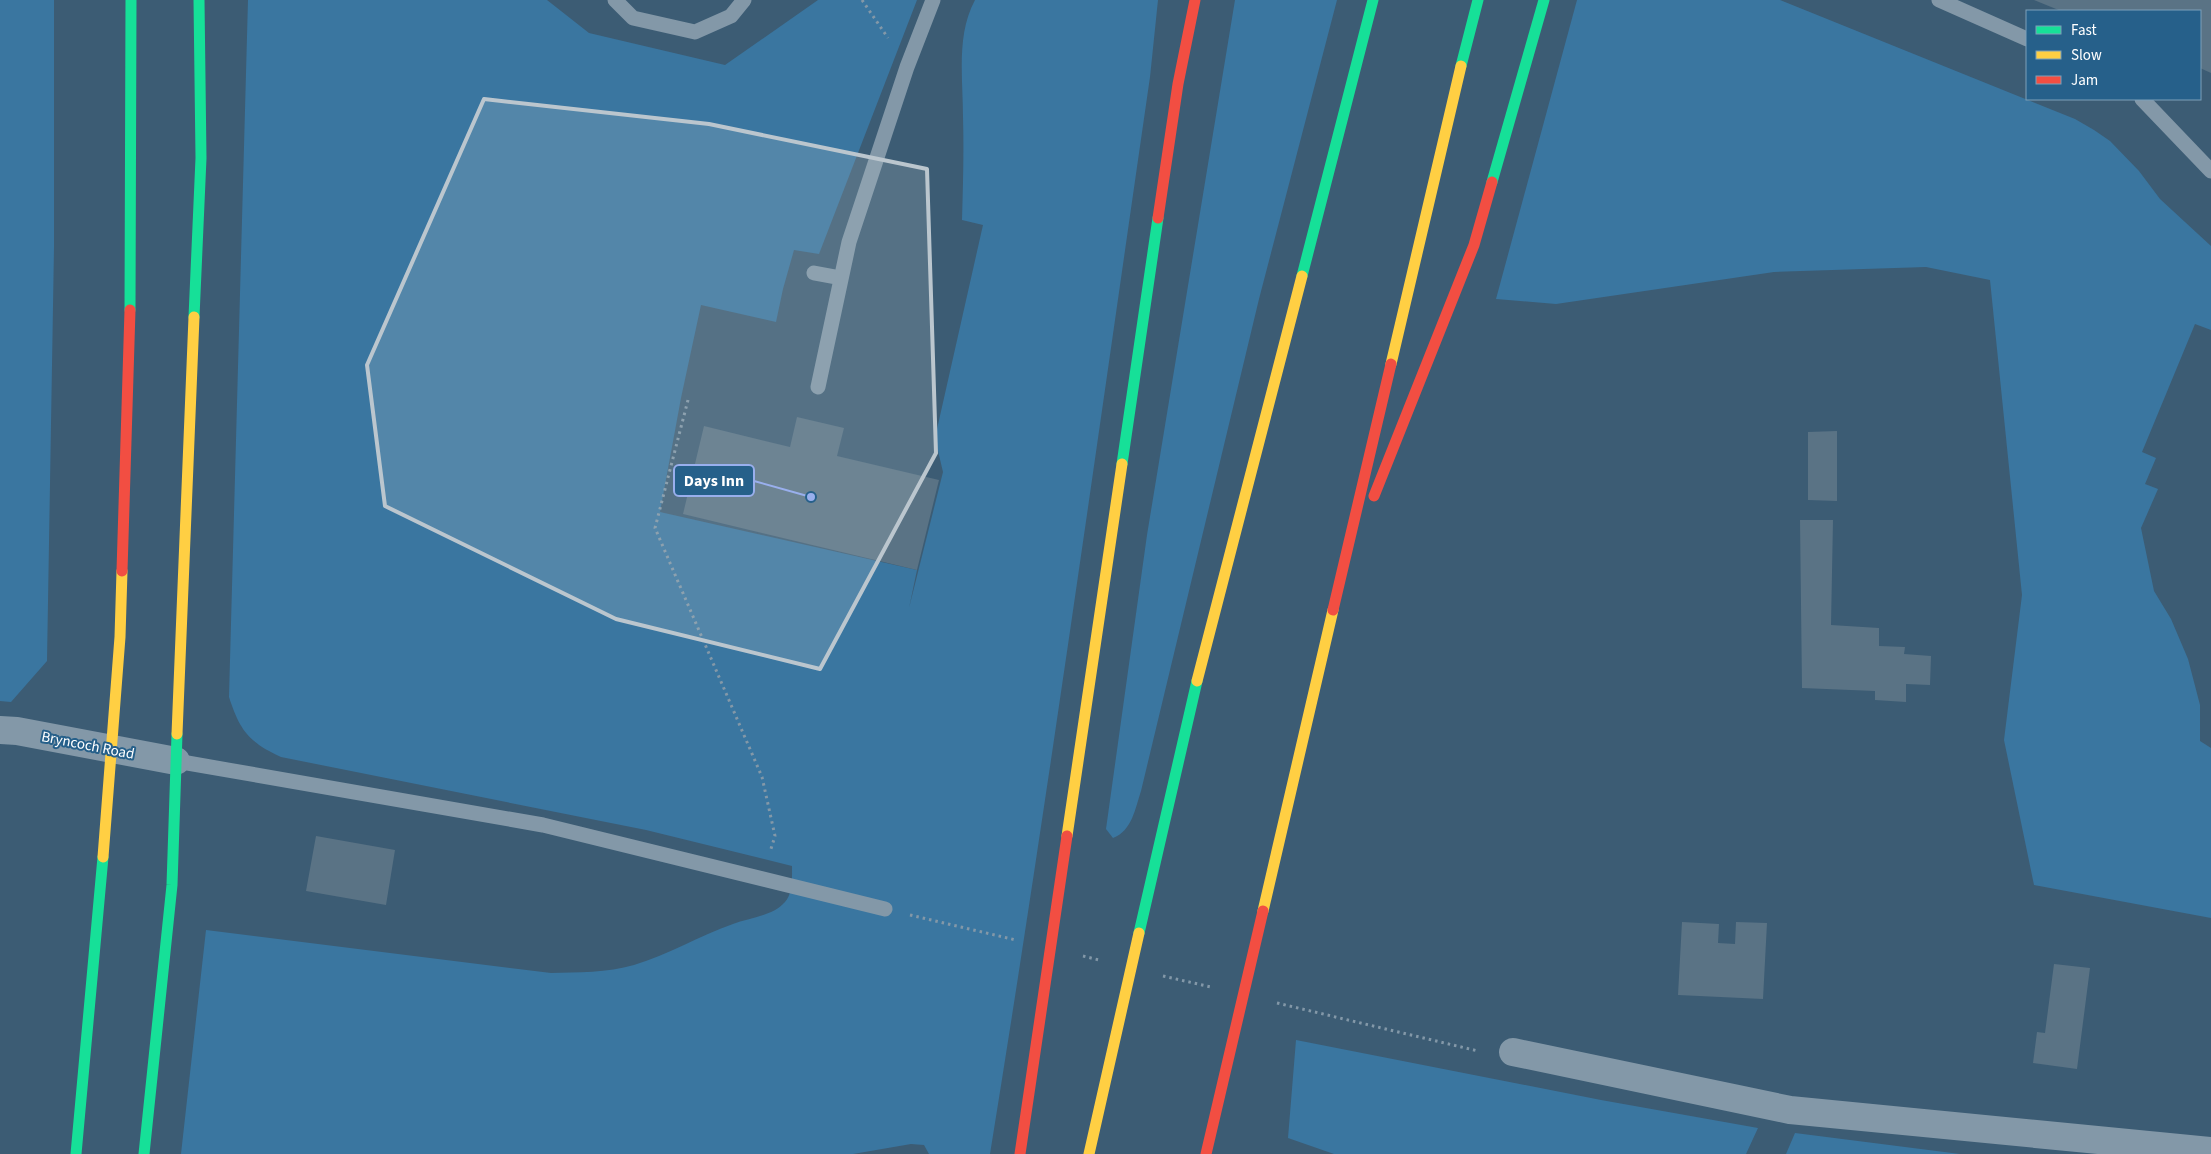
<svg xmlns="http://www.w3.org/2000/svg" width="2211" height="1154" viewBox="0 0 2211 1154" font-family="'Source Sans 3',sans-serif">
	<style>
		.green { fill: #3a76a0 }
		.building { fill: #5a7385 }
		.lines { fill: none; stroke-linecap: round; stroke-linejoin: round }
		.path { stroke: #8398a8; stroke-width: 3; stroke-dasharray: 2.5 4; stroke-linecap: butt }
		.lane { stroke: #8398a8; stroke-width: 15 }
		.street { stroke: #8398a8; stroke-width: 28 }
		.fast { stroke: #16e098; stroke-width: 11 }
		.slow { stroke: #ffcf43; stroke-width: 11 }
		.jam { stroke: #f24e42; stroke-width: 11 }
		.marked { fill: #bbc6ce; fill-opacity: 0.2; stroke: #bbc6ce; stroke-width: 4; stroke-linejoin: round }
		.labels { text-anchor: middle; stroke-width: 4; stroke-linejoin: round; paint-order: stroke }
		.street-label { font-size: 15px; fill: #fff; stroke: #26608a }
		.leader { fill: none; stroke: #99afed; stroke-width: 2 }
		.callout-dot { fill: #99afed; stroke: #26608a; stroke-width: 2 }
		.callout { fill: #26608a; stroke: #99afed; stroke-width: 2 }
		.callout-label { font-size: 16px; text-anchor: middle; font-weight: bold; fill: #fff }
	</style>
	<rect width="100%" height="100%" fill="#3c5c74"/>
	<!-- green -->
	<path class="green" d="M0 0H54V247L47 661 11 702 0 701Z
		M248 0H547L589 33 725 65 818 0H917L819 254 794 250 783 289 776 322 701 305 681 398 660 512 917 570 909 608 943 472 935 438 983 225 962 220C963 186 964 151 963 117 963 79 956 35 975 0H1158L1150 77C1098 436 1048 796 990 1154H929L924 1145 911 1144 853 1154H181L206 930 551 973C578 972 607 973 634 965 668 955 699 936 733 924 749 918 773 916 785 902 793 894 792 876 792 866L646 830 281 757C249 742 240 731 229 697Z
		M1235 0H1337L1259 299 1141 791C1135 809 1132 831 1113 838L1106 829 1147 535Z
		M1577 0H1780L2075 119 2094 130 2110 141 2139 171 2160 199 2211 246V330L2195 324 2142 452 2156 458 2145 484 2158 489 2141 528 2154 591 2171 619 2188 659 2200 705V741L2211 748V918L2034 885 2004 740 2022 595 1990 280 1926 267 1774 272 1556 304 1496 299Z
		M1296 1040 1601 1100 1758 1128 1746 1154H1334L1288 1138Z
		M1795 1133 1960 1154H1786Z"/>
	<!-- building -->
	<path class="building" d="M2034 0H2211V73L2200 68V11H2061Z
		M797 417 844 428 837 456 939 480 917 570 683 514 704 426 790 447Z
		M1837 431V501L1808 500V432Z
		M1800 520H1833L1831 625 1879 628V646L1905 647 1904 654 1931 656 1930 685 1906 684V702L1875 700V691L1802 688Z
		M316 836 395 850 386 905 306 891Z
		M1682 922 1719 924 1718 943 1735 944 1736 922 1767 923 1763 999 1678 995Z
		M2054 964 2090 968 2077 1069 2033 1063 2037 1032 2045 1033Z"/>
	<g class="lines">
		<!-- path -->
		<path class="path" d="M862 0 888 38
			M688 400 655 528 762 777 775 836 770 852
			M910 915 1016 940
			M1083 956 1099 960
			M1163 976 1211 987
			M1277 1003 1478 1051"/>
		<!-- lane -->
		<path class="lane" d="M615 0 633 18 695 32 731 16 744 0
			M1939 0 2027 39
			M2142 99 2211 171
			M814 273 841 278
			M818 387 849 242 907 67 933 0
			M176 761 543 825 885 909"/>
		<!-- street -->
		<path class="street" d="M0 730 17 731 176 761
			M1513 1052 1790 1110 2211 1151"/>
		<!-- fast -->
		<path class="fast" d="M1461 66 1478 0
			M1492 182 1544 0
			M1302 276 1373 0
			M130 310 131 0
			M194 317 201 158 199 0
			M1122 464 1158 218
			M1139 933 1197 681
			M76 1154 103 857
			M144 1154 172 885 177 734"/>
		<!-- slow -->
		<path class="slow" d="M1391 364 1461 66
			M1197 681 1302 276
			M177 734 194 317
			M1067 836 1122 464
			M103 857 120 637 122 571
			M1263 911 1333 610
			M1089 1154 1139 933"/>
		<!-- jam -->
		<path class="jam" d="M1158 218 1178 84 1195 0
			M1374 496 1474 245 1492 182
			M122 571 130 310
			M1333 610 1391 364
			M1020 1154 1067 836
			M1206 1154 1263 911"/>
	</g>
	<!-- marked area -->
	<path class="marked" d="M484 99 709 124 927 169 936 453 820 669 616 619 385 506 367 365Z"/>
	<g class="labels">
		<!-- street labels -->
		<g class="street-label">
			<text transform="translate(88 745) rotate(11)" y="5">Bryncoch Road</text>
		</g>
	</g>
	<!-- callouts -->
	<path class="leader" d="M811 497L754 481"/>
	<circle class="callout-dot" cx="811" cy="497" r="5"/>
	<rect class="callout" x="674" y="465" width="80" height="31" rx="5"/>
	<g class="callout-label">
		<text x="714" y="486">Days Inn</text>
	</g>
	<!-- legend -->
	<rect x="2026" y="10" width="175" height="90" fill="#26608a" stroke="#7da0b9"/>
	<rect x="2036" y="26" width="25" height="8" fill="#16e098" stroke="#7da0b9"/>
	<text x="2071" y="35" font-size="15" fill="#ffffff">Fast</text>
	<rect x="2036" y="51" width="25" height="8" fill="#ffcf43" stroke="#7da0b9"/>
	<text x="2071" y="60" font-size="15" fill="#ffffff">Slow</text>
	<rect x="2036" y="76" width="25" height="8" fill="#f24e42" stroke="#7da0b9"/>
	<text x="2071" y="85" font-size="15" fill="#ffffff">Jam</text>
</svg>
